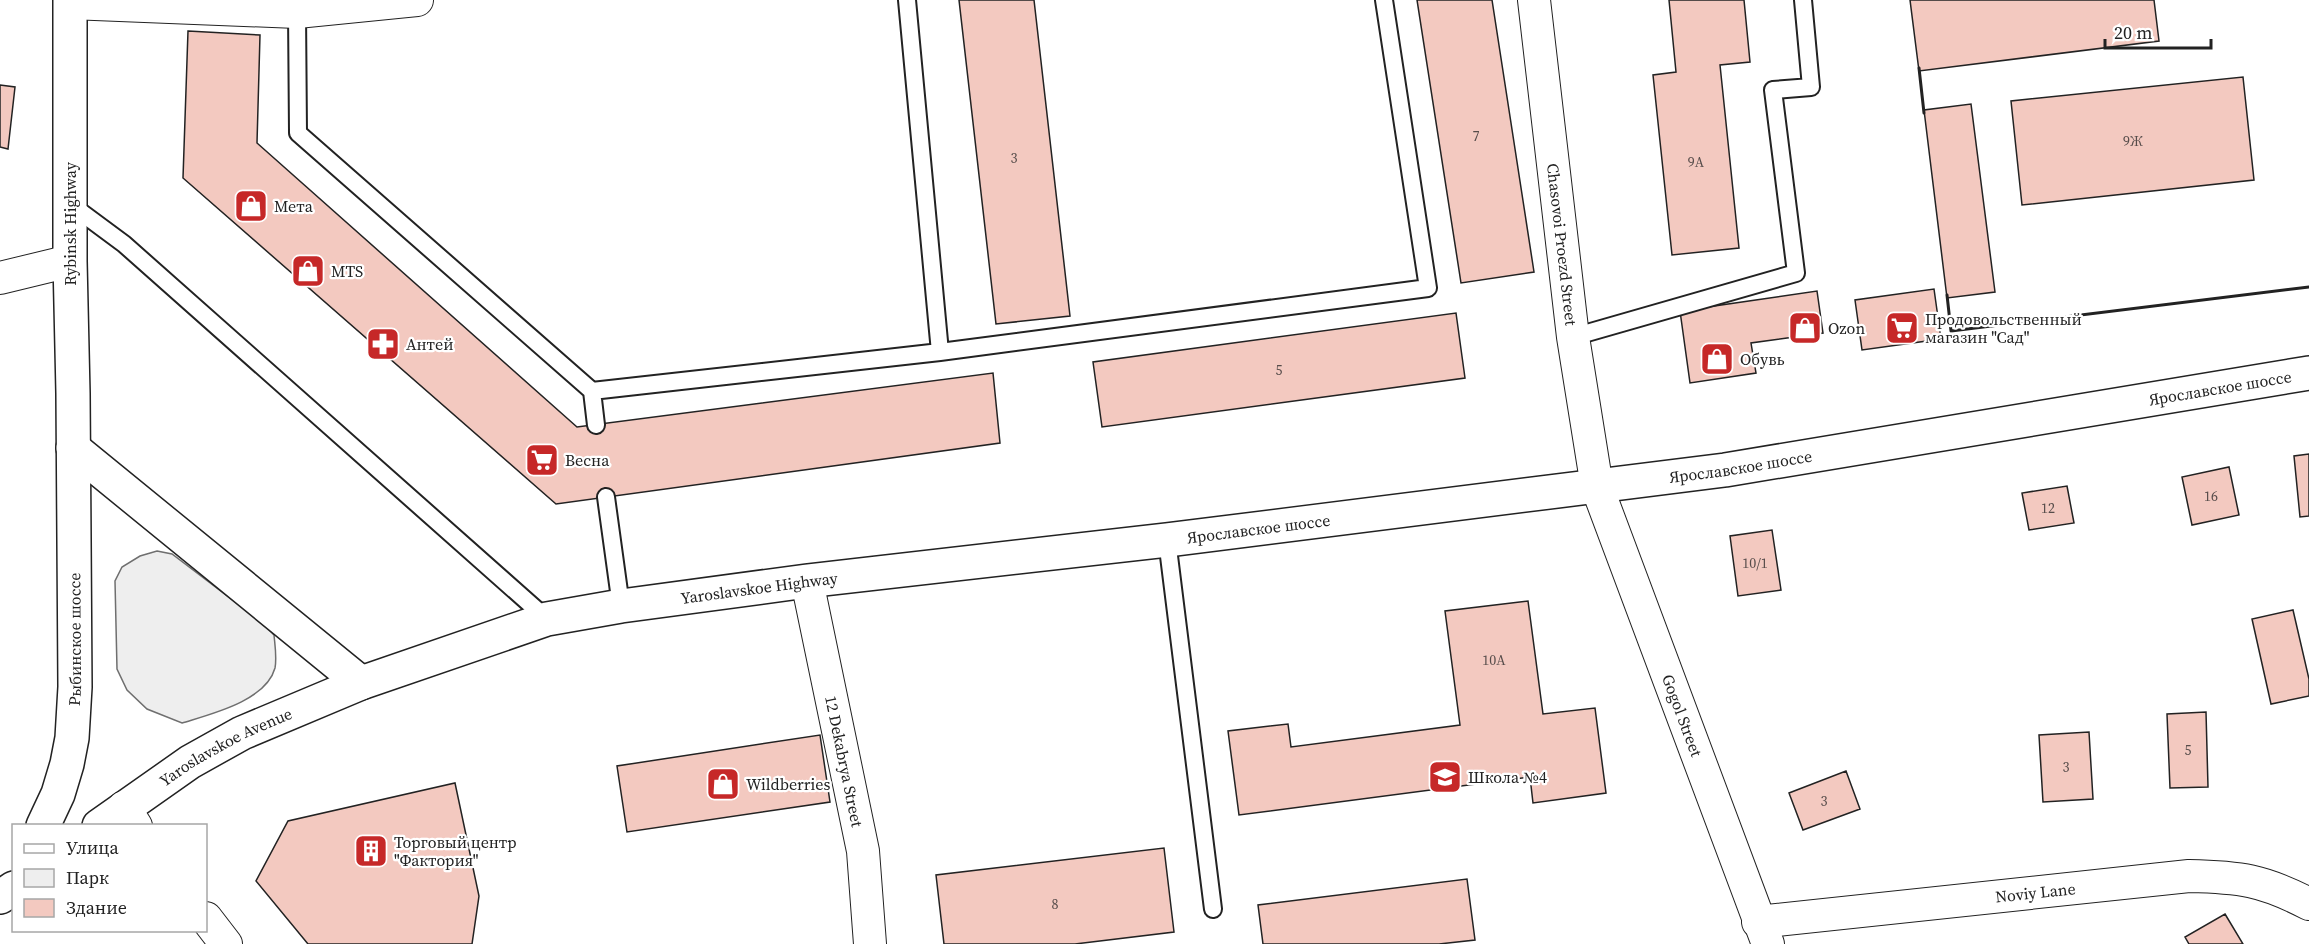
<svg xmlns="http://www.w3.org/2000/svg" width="2309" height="944" viewBox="0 0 2309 944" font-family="'Source Serif 4',serif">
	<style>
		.green { fill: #eee; stroke: #6f6f6f; stroke-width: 1.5 }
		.building { fill: #f3c9c0; stroke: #222; stroke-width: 1.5 }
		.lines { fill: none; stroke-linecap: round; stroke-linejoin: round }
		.service-casing { stroke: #222; stroke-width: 20 }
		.minor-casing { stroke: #222; stroke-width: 34 }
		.secondary-casing { stroke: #222; stroke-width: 36 }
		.primary-casing { stroke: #222; stroke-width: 36 }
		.service { stroke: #fff; stroke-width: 16 }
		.minor { stroke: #fff; stroke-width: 32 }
		.secondary { stroke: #fff; stroke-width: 33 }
		.primary { stroke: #fff; stroke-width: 33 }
		.wall { stroke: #222; stroke-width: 3 }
		.labels { text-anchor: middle; stroke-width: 4.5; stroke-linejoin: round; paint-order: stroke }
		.number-label { font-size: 14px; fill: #564c4a }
		.poi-label { font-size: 16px; fill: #222; stroke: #fff; text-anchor: start }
		.street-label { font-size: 16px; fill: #222; stroke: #fff }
	</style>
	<rect width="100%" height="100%" fill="#fff"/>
	<!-- green -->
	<path class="green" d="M157 551 172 554 263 623 274 635C275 646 277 657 275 668 266 701 211 714 182 723L147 709 127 690 117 669 115 581 122 567 140 556Z"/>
	<!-- building -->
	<path class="building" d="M959 0H1034L1070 316 996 324Z
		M1417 0H1492L1534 272 1461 283Z
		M1669 0H1744L1750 62 1720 65 1739 248 1672 255 1653 75 1676 72Z
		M1910 0H2154L2159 41 1919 71Z
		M188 31 260 35 257 143 577 427 993 373 1000 443 556 504 183 178Z
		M2243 77 2254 180 2022 205 2011 101Z
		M0 85 15 87 8 149 0 147Z
		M1971 104 1995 292 1947 298 1924 110Z
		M1934 289 1941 339 1862 350 1855 300Z
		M1817 291 1823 333 1751 343 1756 373 1690 383 1680 311Z
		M1456 313 1465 378 1102 427 1093 362Z
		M2309 454V516L2300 517 2294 456Z
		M2229 467 2239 515 2192 525 2182 477Z
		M2067 486 2074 523 2029 530 2022 493Z
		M1772 530 1781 590 1738 596 1730 536Z
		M1528 601 1543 714 1595 708 1606 793 1533 803 1530 777 1239 815 1228 731 1288 724 1291 747 1460 725 1445 611Z
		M2293 610 2309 679V696L2271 704 2252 619Z
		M2206 712 2208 787 2170 788 2167 714Z
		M2089 732 2093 799 2043 802 2039 735Z
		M820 735 830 802 627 832 617 766Z
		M1846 771 1860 809 1803 830 1789 793Z
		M455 783 479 896 472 944H308L256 881 288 821Z
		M1164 848 1174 932 1075 944H944L936 875Z
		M1467 879 1475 940 1439 944H1263L1258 905Z
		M2225 914 2243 944H2189L2185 937Z"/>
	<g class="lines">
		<!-- service casing -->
		<g class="service-casing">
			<path id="service" d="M907 0 940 352
				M297 12 298 133 592 391 940 352 1428 288 1384 0
				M70 204 124 244 547 619
				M1573 337 1796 273 1773 90 1811 87 1803 0
				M592 391 596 425
				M606 497 621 606
				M1167 540 1213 909"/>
		</g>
		<!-- minor casing -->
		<g class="minor-casing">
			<g id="minor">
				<path id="s1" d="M1534 0 1573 337 1597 487 1768 944"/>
				<path d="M70 3 297 12 417 0"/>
				<path d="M0 278 70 261"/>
				<path id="s2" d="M807 581 863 851 870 944"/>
				<path d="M124 807 136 826"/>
				<path d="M206 918 226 944"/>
				<path id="s3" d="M1758 922 2189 876C2240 877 2263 880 2309 904"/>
			</g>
		</g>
		<!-- secondary casing -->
		<g class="secondary-casing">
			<path id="secondary" d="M73 448 361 683"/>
		</g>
		<!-- primary casing -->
		<g class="primary-casing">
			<g id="primary">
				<path id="s4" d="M43 826 58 794 67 764 72 738 75 687 73 393 70 261V0"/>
				<path id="s5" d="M99 826 190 762 242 733 361 683 547 619 621 606 807 581 1167 540 1725 470 2309 373"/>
				<path d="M0 897 14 888"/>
			</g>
		</g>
		<!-- service -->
		<use href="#service" class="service"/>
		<!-- minor -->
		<use href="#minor" class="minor"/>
		<!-- secondary -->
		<use href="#secondary" class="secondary"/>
		<!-- primary -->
		<use href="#primary" class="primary"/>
		<!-- wall -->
		<path class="wall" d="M1919 68 1924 113
			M1947 295 1951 331 2309 287"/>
	</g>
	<!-- icons -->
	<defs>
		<g id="shop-square" transform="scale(1.725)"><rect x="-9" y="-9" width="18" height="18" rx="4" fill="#c62828" stroke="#fff"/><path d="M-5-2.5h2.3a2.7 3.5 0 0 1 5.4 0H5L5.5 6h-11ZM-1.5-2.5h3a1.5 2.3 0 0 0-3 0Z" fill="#fff"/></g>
		<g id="supermarket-square" transform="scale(1.725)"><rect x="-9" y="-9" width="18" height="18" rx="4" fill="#c62828" stroke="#fff"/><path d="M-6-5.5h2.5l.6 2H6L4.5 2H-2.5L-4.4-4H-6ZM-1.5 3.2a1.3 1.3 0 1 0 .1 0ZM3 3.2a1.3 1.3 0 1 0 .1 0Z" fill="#fff"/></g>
		<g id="pharmacy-square" transform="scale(1.725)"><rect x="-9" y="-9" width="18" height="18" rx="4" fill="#c62828" stroke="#fff"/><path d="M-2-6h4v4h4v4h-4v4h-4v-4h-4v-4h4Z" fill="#fff"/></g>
		<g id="school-square" transform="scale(1.725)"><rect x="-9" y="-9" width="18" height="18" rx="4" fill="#c62828" stroke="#fff"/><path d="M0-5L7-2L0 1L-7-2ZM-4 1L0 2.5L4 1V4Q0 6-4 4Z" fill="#fff"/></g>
		<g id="building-square" transform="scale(1.725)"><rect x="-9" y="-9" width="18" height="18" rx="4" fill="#c62828" stroke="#fff"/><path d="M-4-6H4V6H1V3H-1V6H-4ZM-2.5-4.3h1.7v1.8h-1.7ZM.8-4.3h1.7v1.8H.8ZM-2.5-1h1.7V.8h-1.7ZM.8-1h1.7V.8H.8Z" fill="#fff"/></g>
	</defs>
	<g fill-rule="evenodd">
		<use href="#shop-square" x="251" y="206"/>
		<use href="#shop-square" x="308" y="271"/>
		<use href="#shop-square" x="1805" y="328"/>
		<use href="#supermarket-square" x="1902" y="328"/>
		<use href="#pharmacy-square" x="383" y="344"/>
		<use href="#shop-square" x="1717" y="359"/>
		<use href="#supermarket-square" x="542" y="460"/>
		<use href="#school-square" x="1445" y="777"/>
		<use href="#shop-square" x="723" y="784"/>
		<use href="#building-square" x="371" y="851"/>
	</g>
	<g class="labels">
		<!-- number labels -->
		<g class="number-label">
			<text x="1476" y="141">7</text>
			<text x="2133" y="146">9Ж</text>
			<text x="1014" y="163">3</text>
			<text x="1696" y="167">9А</text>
			<text x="1279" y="375">5</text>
			<text x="2211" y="501">16</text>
			<text x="2048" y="513">12</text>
			<text x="1755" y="568">10/1</text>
			<text x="1494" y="665">10А</text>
			<text x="2188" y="755">5</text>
			<text x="2066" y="772">3</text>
			<text x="1824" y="806">3</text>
			<text x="1055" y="909">8</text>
		</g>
		<!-- poi labels -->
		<g class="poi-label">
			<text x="274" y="212">Мета</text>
			<text x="331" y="277">MTS</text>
			<text x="1925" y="325">Продовольственный<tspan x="1925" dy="18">магазин "Сад"</tspan></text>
			<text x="1828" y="334">Ozon</text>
			<text x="406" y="350">Антей</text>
			<text x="1740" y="365">Обувь</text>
			<text x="565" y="466">Весна</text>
			<text x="1468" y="783">Школа №4</text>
			<text x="746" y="790">Wildberries</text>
			<text x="394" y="848">Торговый центр<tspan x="394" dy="18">"Фактория"</tspan></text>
		</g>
		<!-- street labels -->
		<g class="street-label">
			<text transform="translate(70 224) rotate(-90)" y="6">Rybinsk Highway</text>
			<text dy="6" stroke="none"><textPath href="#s1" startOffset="246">Chasovoi Proezd Street</textPath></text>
			<text dy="6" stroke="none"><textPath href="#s5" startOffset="2186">Ярославское шоссе</textPath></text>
			<text dy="6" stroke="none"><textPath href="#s5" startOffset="1700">Ярославское шоссе</textPath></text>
			<text dy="6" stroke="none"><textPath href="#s5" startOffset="1214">Ярославское шоссе</textPath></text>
			<text dy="6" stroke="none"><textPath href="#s5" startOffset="711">Yaroslavskoe Highway</textPath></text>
			<text dy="6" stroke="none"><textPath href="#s4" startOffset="192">Рыбинское шоссе</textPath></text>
			<text dy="6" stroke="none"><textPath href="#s1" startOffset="735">Gogol Street</textPath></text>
			<text dy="6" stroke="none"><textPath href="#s5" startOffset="150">Yaroslavskoe Avenue</textPath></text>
			<text dy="6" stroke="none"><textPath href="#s2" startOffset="184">12 Dekabrya Street</textPath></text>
			<text dy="6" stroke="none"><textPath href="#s3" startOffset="279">Noviy Lane</textPath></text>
		</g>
	</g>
	<!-- legend -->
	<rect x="12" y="824" width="195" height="108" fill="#ffffff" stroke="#a7a7a7" stroke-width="1.5"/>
	<rect x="24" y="844" width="30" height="9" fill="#ffffff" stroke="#a7a7a7" stroke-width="1.5"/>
	<text x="66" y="854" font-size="18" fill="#222222">Улица</text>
	<rect x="24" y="869" width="30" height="18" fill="#eeeeee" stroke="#a7a7a7" stroke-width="1.5"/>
	<text x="66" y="884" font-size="18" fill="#222222">Парк</text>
	<rect x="24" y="899" width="30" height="18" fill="#f3c9c0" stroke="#a7a7a7" stroke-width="1.5"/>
	<text x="66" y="914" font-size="18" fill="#222222">Здание</text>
	<!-- scale -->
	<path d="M2105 39v9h106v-9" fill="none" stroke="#222222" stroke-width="3"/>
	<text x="2114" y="39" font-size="18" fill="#222222" stroke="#ffffff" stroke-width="4.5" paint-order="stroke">20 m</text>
</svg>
